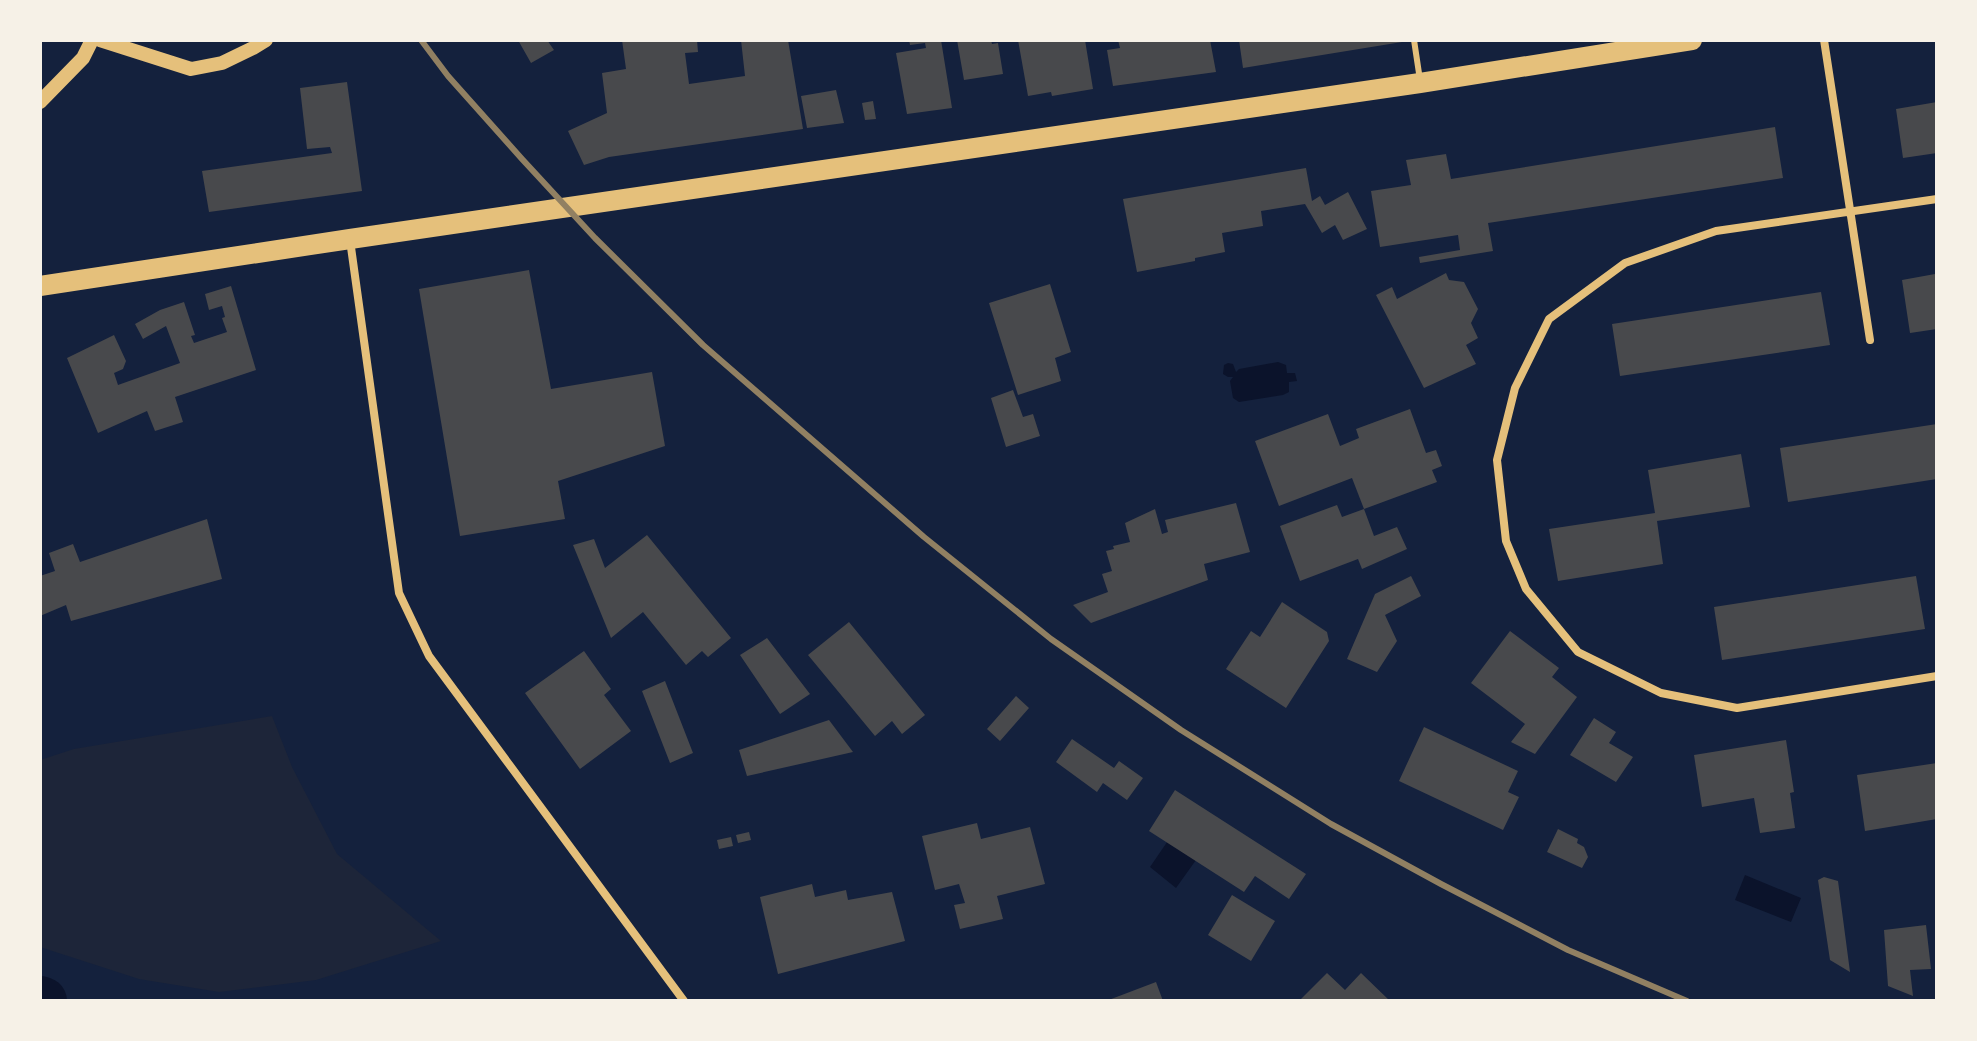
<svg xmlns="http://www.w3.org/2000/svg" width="1977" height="1041" viewBox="0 0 1977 1041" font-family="Roboto,sans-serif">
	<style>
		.green { fill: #1d2539 }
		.water { fill: #0b132b }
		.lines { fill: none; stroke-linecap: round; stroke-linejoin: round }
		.canal { stroke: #0b132b; stroke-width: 48 }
		.building { fill: #48494c }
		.service { stroke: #e5c07b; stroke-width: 6 }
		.minor { stroke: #e5c07b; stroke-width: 8 }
		.tertiary { stroke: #e5c07b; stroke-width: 14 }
		.primary { stroke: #e5c07b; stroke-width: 20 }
		.rail { stroke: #918062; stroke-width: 6 }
	</style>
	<rect width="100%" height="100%" fill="#14213d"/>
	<!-- green -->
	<path class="green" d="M272 716 292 767 337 854 441 941 316 980 219 992 139 979 40 947V760L74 749Z"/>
	<!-- water -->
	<path class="water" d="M1278 362 1286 365 1287 373H1295L1297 381 1289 382V392L1283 395 1239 402 1233 398 1230 381 1233 377H1228L1223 374 1224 365 1228 363 1233 364 1236 372 1239 369Z
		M1189 810 1216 832 1176 888 1150 867Z
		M1745 875 1801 898 1791 922 1735 900Z"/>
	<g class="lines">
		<!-- canal -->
		<path class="canal" d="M40 1000 43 1001"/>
	</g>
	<!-- building -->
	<path class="building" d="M518 40H547L554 50 531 63Z
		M622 40H697L698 52 685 53 689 84 745 76 741 40H788L803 129 609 157 584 165 568 131 607 113 602 73 626 69Z
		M909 40H941L952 108 907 114 896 53 926 48 925 43 910 45Z
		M957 40H991L992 44 998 43 1003 74 964 80Z
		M1018 40H1085L1093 89 1052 96 1051 92 1028 96Z
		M1118 40H1210L1216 72 1113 86 1107 50 1120 48Z
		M1239 40H1402V42L1243 68Z
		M347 82 362 191 209 212 202 171 332 153 330 147 307 149 300 88Z
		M836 90 844 123 807 128 801 96Z
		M873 101 876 119 865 120 862 103Z
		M1937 102V153L1903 158 1896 109Z
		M1775 127 1783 178 1488 223 1493 251 1420 263 1419 257 1460 250 1458 235 1380 247 1371 191 1411 185 1406 160 1446 154 1451 179Z
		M1306 168 1312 201 1320 196 1325 205 1348 192 1367 229 1343 240 1335 225 1322 233 1305 204 1261 211 1263 226 1222 233 1225 252 1195 258V261L1137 272 1123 199Z
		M529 270 551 389 652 372 665 446 558 481 565 519 460 536 419 289Z
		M1446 273 1449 280 1464 282 1478 309 1471 323 1478 338 1466 345 1476 364 1424 388 1376 295 1392 287 1397 299Z
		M1935 274H1937V329L1910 333 1902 280Z
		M1050 284 1071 352 1055 358 1061 381 1018 395 989 303Z
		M231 286 256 370 175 397 183 422 155 431 147 411 98 433 67 358 114 335 126 361 123 369 114 373 118 385 180 363 166 326 143 339 135 324 160 310 184 302 195 335 191 336 194 343 227 332 222 318 225 317 222 306 209 310 205 294Z
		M1821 292 1830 345 1620 376 1612 324Z
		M1013 390 1023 417 1033 414 1040 436 1006 447 991 398Z
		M1410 409 1426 453 1436 450 1442 466 1432 470 1437 482 1364 509 1374 536 1397 527 1407 549 1362 569 1358 559 1300 581 1280 526 1337 505 1342 517 1364 509 1352 478 1279 506 1255 441 1328 414 1340 446 1359 438 1356 429Z
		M1937 424V479L1788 502 1780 448Z
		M1741 454 1750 507 1657 521 1663 564 1558 581 1549 529 1655 513 1648 470Z
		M1236 503 1250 552 1204 564 1208 580 1091 623 1073 605 1108 592 1102 574 1112 571 1106 551 1114 549 1113 546 1130 542 1125 523 1155 509 1162 534 1168 532 1165 520Z
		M207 519 222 579 71 621 66 605 40 616V576L55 571 49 553 73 544 80 562Z
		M647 535 731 638 708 657 702 651 686 665 643 612 611 638 573 545 594 539 605 568Z
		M1411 576 1421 596 1385 615 1397 641 1377 672 1347 659 1375 594Z
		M1916 576 1925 629 1722 660 1714 607Z
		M1282 602 1327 632 1329 641 1286 708 1226 669 1251 631 1260 637Z
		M849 622 925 715 902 734 892 721 875 736 808 655Z
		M1510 631 1559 668 1552 677 1577 697 1535 754 1511 742 1525 724 1471 683Z
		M767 638 810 694 780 714 740 655Z
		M584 651 611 689 604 695 631 731 580 769 525 693Z
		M665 681 693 753 670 763 642 691Z
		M1016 696 1029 708 1000 741 987 729Z
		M1594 718 1616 732 1609 743 1633 757 1616 782 1570 755Z
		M829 720 853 752 747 776 739 750Z
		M1424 727 1518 771 1508 792 1519 797 1503 830 1399 781Z
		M1072 739 1114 768 1119 761 1143 778 1127 800 1103 783 1097 792 1056 762Z
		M1786 740 1794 792 1790 793 1795 828 1760 833 1754 798 1702 807 1694 755Z
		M1937 763V819L1865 831 1857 775Z
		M1175 790 1306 874 1289 899 1255 876 1244 892 1149 831Z
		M977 823 981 839 1030 827 1045 884 997 896 1003 919 960 929 954 905 965 903 959 884 935 890 922 836Z
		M1558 829 1578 839 1577 843 1584 847 1588 857 1582 868 1547 852Z
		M749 832 751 840 738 843 736 835Z
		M731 837 733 846 719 849 717 840Z
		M1824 877 1838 881 1850 972 1830 960 1818 880Z
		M812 884 815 897 846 890 848 900 892 892 905 941 778 974 760 897Z
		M1232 895 1275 921 1251 961 1208 935Z
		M1926 925 1931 969 1910 970 1913 996 1888 986 1884 930Z
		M1327 973 1345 990 1361 973 1390 1001H1299Z
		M1156 982 1163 1001H1106Z"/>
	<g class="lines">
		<!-- service -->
		<path class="service" d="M1414 40 1420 80"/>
		<!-- minor -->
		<path class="minor" d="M1824 40 1870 340
			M1937 199 1716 231 1625 263 1549 319 1515 388 1497 460 1506 541 1526 589 1578 652 1661 693 1737 708 1937 676
			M350 240 399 593 429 656 684 1001"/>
		<!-- tertiary -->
		<path class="tertiary" d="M100 40 191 69 222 63 253 48 266 40
			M40 102 83 58 92 40"/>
		<!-- primary -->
		<path class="primary" d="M40 286 350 239 1420 83 1692 40"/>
		<!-- rail -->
		<path class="rail" d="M421 40 448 76 522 159 595 238 703 345 924 537 1051 639 1181 730 1331 824 1441 884 1568 950 1687 1001"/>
	</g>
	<!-- border -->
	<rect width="1977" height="1041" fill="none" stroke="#f6f1e7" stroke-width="84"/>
</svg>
